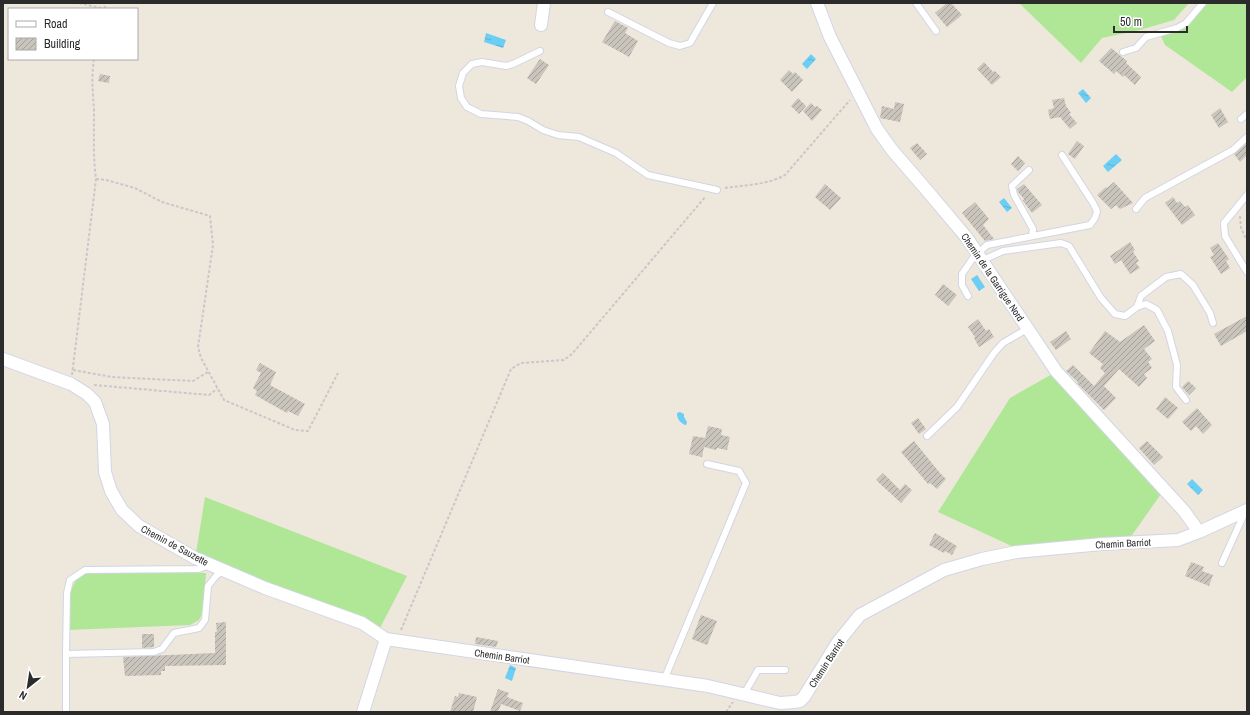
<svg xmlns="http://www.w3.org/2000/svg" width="1250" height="715" viewBox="0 0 1250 715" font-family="'Archivo Narrow',sans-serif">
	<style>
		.grass { fill: #b0e796 }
		.water { fill: url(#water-ripples) }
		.building { fill: url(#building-hatch) }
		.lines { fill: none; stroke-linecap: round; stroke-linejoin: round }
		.service-casing { stroke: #d2d5e5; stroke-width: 8 }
		.minor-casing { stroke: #d2d5e5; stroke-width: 14 }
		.path { stroke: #c8c8c8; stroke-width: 2; stroke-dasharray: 3 2; stroke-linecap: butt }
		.service { stroke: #fff; stroke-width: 6 }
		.minor { stroke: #fff; stroke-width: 12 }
		.labels { text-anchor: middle; stroke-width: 4; stroke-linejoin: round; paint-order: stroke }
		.street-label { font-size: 10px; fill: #2b2b2b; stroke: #fff }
	</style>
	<defs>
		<pattern id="water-ripples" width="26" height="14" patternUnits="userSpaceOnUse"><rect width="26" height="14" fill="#6acef5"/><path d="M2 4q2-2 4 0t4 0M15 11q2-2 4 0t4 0" fill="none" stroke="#5cb1d2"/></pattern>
		<pattern id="building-hatch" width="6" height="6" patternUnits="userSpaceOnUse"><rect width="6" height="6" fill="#c9c4bc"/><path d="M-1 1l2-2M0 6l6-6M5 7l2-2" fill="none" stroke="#a39f99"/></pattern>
	</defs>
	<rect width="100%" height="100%" fill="#eee7dc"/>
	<!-- grass -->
	<path class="grass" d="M1019 3H1189L1174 20 1140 30 1102 38 1081 63Z
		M1207 3H1247V77L1232 92 1165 45 1161 36 1185 28Z
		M1054 373 1161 494 1130 538 1016 548 938 512 1010 398Z
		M205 497 407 576 380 628 215 563 196 553Z
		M85 573H206L203 612 199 620 190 625 68 630 70 592 76 580Z"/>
	<!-- water -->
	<path class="water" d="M486 33 506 40 503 48 484 42Z
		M811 54 816 59 807 69 802 64Z
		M1083 89 1091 98 1086 103 1078 93Z
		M1116 154 1122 160 1108 172 1103 166Z
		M1004 198 1012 208 1007 212 999 202Z
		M977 275 985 287 979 291 971 279Z
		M680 412 684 414V417L687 422 686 425C680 423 677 419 677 413Z
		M1192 479 1203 490 1198 495 1187 484Z
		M510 665 516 668 512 681 505 678Z"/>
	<!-- building -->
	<path class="building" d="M947 3H951L962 15 947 27 935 13Z
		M615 21 628 28 625 33 638 41 629 57 602 42Z
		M1111 48 1127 61 1126 63 1141 77 1135 85 1124 75 1123 77 1116 71 1114 74 1099 61Z
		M540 59 549 65 536 84 527 78Z
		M984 62 993 72 995 71 1001 77 992 85 977 69Z
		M789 70 793 74 795 72 803 80 792 92 780 80Z
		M100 74 110 76 109 83 98 81Z
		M798 98 806 106 799 114 791 106Z
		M1064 98 1066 106 1071 113 1069 114 1077 123 1070 129 1060 117 1050 119 1048 110 1054 108 1052 100Z
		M895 102 904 104 900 122 880 118 882 106 894 109Z
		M811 103 815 107 817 106 822 110 812 121 803 111Z
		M1220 108 1228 122 1219 128 1211 115Z
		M1077 141 1084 146 1075 159 1068 154Z
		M917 143 927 154 920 160 910 148Z
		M1247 143V155L1240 162 1234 154Z
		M1018 156 1025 163 1018 171 1011 164Z
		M1114 182 1133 203 1120 209 1116 205 1111 209 1097 195 1106 187 1107 188Z
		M825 184 841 198 830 210 815 197Z
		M1024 184 1042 205 1032 213 1023 201 1024 199 1018 192 1017 189Z
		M1173 197 1177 203 1180 201 1185 207 1188 205 1195 215 1182 225 1165 203Z
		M975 202 989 219 983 225 994 239 985 241 962 213Z
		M1130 242 1135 250 1133 252 1139 261 1136 263 1140 268 1130 274 1121 260 1115 264 1110 256Z
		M1218 243 1229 259 1226 261 1230 268 1221 274 1210 257 1214 255 1210 248Z
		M943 284 957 295 948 306 935 295Z
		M1247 316V331L1221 346 1214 334Z
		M978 319 986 331 989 329 994 337 979 347 974 338 975 337 968 327Z
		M1144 325 1155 341 1144 349 1152 359 1148 362 1152 368 1144 374 1147 378 1139 387 1119 369 1104 386 1116 398 1104 410 1077 383 1078 382 1066 371 1073 365 1094 386 1105 373 1100 368 1103 364 1089 353 1105 331 1120 342Z
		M1066 331 1071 339 1056 350 1050 342Z
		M260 363 276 372 270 385 305 404 298 416 288 411 287 413 255 395 257 391 253 388 261 373 256 370Z
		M1188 381 1196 388 1189 395 1182 387Z
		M1165 397 1178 408 1168 419 1156 409Z
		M1197 408 1212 425 1203 434 1196 426 1191 431 1182 422Z
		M918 418 926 429 919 434 911 423Z
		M708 426 722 429 721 435 730 437 727 450 717 448 716 450 704 447 702 457 689 454 693 436 705 438Z
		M914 441 939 472 946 479 937 489 930 483 928 484 901 452Z
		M1147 441 1163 457 1154 465 1139 448Z
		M883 473 900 490 905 484 912 490 901 503 876 480Z
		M935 533 957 546 952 555 945 551 944 553 929 545Z
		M1191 562 1204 567 1202 571 1213 575 1209 586 1185 576Z
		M701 615 717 621 707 645 692 639Z
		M226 622V665L165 666V671H161V675L125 676 123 657 215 653V632H217L216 623Z
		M142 634H154V647L142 648Z
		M476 637 498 641 496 647 475 644Z
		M498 689 509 693 507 697 523 703 520 711 501 704 498 712H490Z
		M459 693 477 697 473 712H450L455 696 458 697Z"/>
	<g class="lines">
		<!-- service casing -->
		<g class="service-casing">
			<path id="service" d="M916 3 936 31
				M608 12 669 43 680 46 690 43 713 3
				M540 51 513 64 506 66 482 62 472 64 463 73 459 86 461 98 467 107 481 114 518 117 528 121 543 130 558 135 579 137 616 153 648 175 717 190
				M1123 52 1136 48 1146 37 1177 28 1186 23 1203 3
				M1241 119 1247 114
				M1029 170 1012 186 1014 195 1033 229 1032 236
				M1247 195 1224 223 1225 236 1247 272
				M1136 209 1145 198 1233 150 1247 137
				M983 260 1003 251 1061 243 1069 246 1101 298 1115 314 1125 316 1137 307 1146 304 1157 310 1168 331 1177 365 1176 387 1186 400
				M968 296 962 285V274L973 258 987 245 1090 225 1095 218 1097 211 1093 203 1062 155
				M1137 307 1141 296 1166 277 1181 274 1193 285 1210 313 1213 323
				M927 436 957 407 994 353 1003 343 1027 329
				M1222 563 1245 512
				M209 565 199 569 85 570 70 580 67 593 66 654 154 652 162 649 174 633 199 628 205 620 208 586 216 576 223 570
				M66 654V712
				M664 680 746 483 739 471 707 464
				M744 694 758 670H785"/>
		</g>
		<!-- minor casing -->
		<g class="minor-casing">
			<path id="minor" d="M817 3 830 37 877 129 892 150 924 187 967 238 1056 371 1184 511 1199 532
				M541 25 544 3
				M3 359 71 384 87 394 95 402 103 424 105 472 111 491 122 510 139 526 195 558 265 588 362 623 386 639 708 686 780 703 794 702 800 701 804 697 838 642 860 615 944 570 982 559 1016 552 1102 544 1178 540 1199 532 1247 510
				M363 712 386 639"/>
		</g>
		<!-- path -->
		<path class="path" d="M79 3 105 9
			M105 9V3
			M96 179 106 180 135 188 162 202 210 216 213 245 198 347 201 358 224 400 295 430 308 431 338 373
			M725 188C745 185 767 185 785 175L850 100
			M1240 216 1241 228 1247 241
			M73 370 112 377 193 381 208 372
			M72 375 96 179C93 157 94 134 94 111 93 92 91 79 94 59
			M94 385 209 395 217 389
			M401 630 511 369 521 363 564 360 572 354 706 196
			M726 712 733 702"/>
		<!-- service -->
		<use href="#service" class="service"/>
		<!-- minor -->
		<use href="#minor" class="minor"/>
	</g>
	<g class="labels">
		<!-- street labels -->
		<g class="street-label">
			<text transform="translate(993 277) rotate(56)" y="4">Chemin de la Garrigue Nord</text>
			<text transform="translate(1123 543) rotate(-3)" y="4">Chemin Barriot</text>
			<text transform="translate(175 545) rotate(28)" y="4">Chemin de Sauzette</text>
			<text transform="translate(502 656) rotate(8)" y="4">Chemin Barriot</text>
			<text transform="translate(826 663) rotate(-57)" y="4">Chemin Barriot</text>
		</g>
	</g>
	<!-- border -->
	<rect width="1250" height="715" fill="none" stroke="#2b2b2b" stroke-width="8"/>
	<!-- legend -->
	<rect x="8" y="8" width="130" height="52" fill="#ffffff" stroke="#aaaaaa"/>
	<rect x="16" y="21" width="20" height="6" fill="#ffffff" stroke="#aaaaaa"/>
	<text x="44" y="28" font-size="12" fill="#2b2b2b">Road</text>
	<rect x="16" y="38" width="20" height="12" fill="url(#building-hatch)" stroke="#aaaaaa"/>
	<text x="44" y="48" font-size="12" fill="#2b2b2b">Building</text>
	<!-- north arrow -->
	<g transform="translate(28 687) rotate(210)" stroke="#ffffff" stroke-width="3" paint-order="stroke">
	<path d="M0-3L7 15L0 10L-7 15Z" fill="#2b2b2b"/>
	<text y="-6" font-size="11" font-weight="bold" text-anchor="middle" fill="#2b2b2b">N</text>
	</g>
	<!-- scale -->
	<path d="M1114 26v6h73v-6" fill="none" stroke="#2b2b2b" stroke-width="2"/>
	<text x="1120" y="26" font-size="12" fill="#2b2b2b" stroke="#ffffff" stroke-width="3" paint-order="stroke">50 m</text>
</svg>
